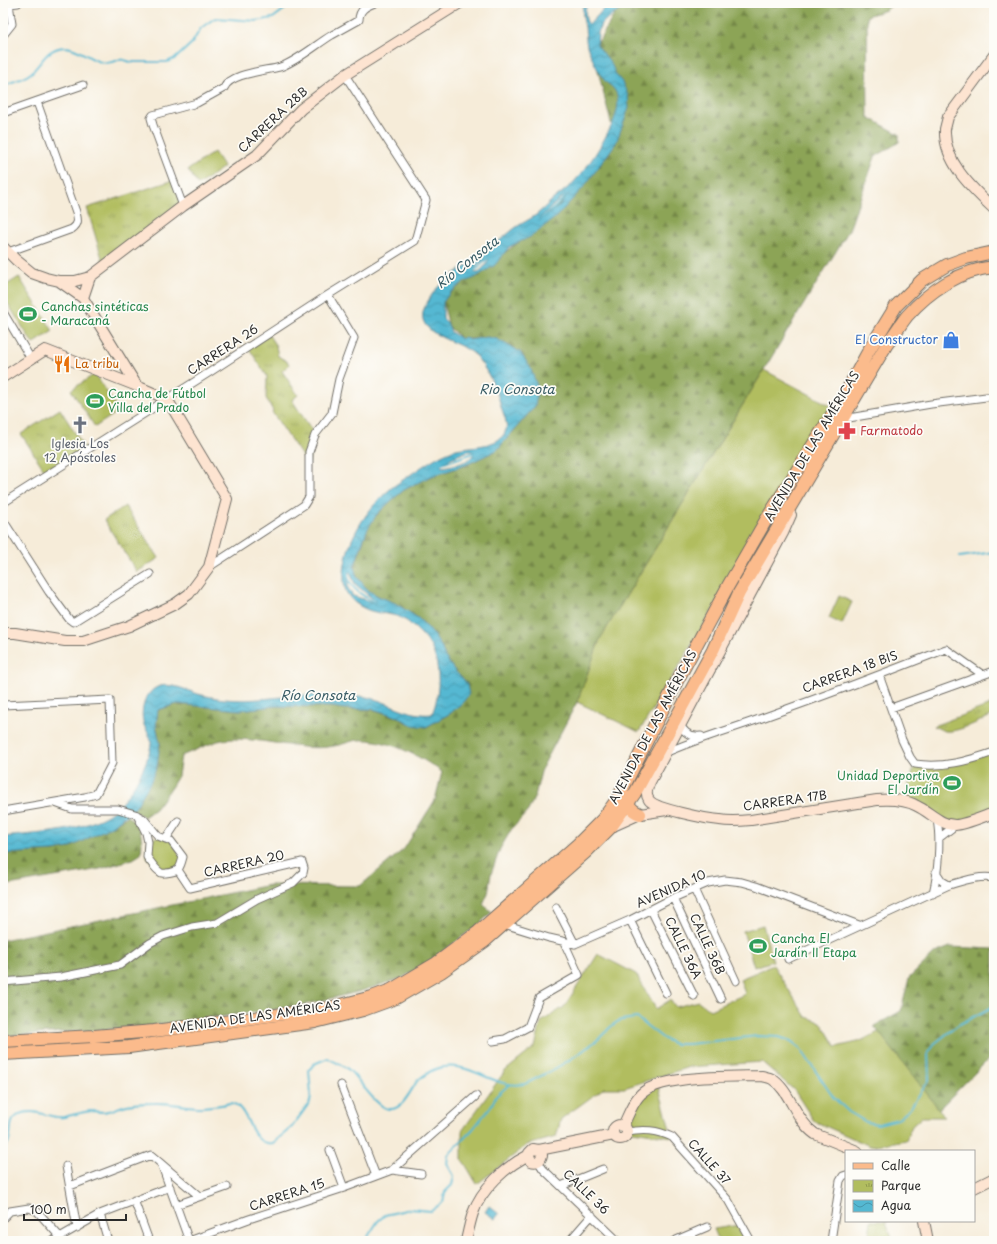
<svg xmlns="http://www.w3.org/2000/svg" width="997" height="1244" viewBox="0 0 997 1244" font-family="'Playpen Sans',sans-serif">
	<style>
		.grass { fill: #b1bd5f; stroke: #6e7445 }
		.forest { fill: url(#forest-firs); stroke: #5c6840 }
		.park { fill: url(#park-tufts); stroke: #6e7445 }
		.water { fill: url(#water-waves); stroke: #40727e; fill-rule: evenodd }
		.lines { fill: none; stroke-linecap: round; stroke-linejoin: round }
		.stream { stroke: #54b8d2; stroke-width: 2 }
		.street-casing { stroke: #726f68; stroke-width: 9 }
		.secondary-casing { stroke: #726f68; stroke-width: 12 }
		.primary-casing { stroke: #726f68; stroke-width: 14 }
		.street { stroke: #fff; stroke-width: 7 }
		.secondary { stroke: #fde4d1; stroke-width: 10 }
		.primary { stroke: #fbbb8c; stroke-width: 12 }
		.labels { text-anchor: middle; stroke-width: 3.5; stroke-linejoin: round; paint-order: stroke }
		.street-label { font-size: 12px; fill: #2b2b2b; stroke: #fdfcf7 }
		.leisure-label { font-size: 12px; fill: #27864d; stroke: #fdfcf7; text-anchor: start }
		.shop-label { font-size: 12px; fill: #366cbe; stroke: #fdfcf7; text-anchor: end }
		.food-label { font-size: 12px; fill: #c56008; stroke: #fdfcf7; text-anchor: start }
		.health-label { font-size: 12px; fill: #be3a42; stroke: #fdfcf7; text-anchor: start }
		.worship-label { font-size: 12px; fill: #5b616d; stroke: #fdfcf7 }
		.water-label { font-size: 13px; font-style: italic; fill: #395c65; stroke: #fdfcf7 }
	</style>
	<defs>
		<pattern id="forest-firs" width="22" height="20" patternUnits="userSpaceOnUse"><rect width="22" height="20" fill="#8ca456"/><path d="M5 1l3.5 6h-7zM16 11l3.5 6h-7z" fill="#738647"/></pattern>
		<pattern id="park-tufts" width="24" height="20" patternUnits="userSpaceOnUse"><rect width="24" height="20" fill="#b1bd5f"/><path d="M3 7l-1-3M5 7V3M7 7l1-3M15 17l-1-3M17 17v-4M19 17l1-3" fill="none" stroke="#909a4f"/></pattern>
		<pattern id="water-waves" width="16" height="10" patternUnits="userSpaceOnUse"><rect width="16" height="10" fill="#54b8d2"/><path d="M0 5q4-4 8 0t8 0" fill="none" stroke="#4696ab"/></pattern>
	</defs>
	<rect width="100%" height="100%" fill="#fdfcf7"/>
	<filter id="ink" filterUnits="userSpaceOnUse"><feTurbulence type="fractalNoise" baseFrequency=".025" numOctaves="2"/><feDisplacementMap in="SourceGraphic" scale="8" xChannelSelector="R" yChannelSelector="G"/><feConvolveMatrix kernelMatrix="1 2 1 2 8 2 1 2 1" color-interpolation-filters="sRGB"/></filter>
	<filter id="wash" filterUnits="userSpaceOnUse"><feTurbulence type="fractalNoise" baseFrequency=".012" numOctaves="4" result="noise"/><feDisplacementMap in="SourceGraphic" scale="16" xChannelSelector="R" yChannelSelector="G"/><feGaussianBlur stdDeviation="0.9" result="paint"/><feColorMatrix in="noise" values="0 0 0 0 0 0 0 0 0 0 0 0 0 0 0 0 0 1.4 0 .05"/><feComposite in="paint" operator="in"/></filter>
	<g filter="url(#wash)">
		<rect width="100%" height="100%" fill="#f6ecd9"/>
		<!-- grass -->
		<path class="grass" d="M214 152 224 167 198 185 188 170Z
			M19 277 53 331 33 344 3 296V287Z
			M764 370 835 408 639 732 577 702 600 639Z
			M95 374 119 411 95 427 71 390Z
			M839 596 852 602 842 624 829 618Z
			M994 752V813L956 825 904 801 915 764 925 766Z
			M158 836 171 841 183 857 180 867 163 874 147 857 148 842Z
			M763 925 773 961 754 967 743 931Z
			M598 954 636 974 656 1009 670 1000 676 1007 698 1001 710 1010 745 994 740 979 773 965 806 1017 821 1022 836 1047 862 1041 887 1027 944 1117H922L912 1126 906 1140 870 1146 814 1121 794 1090 762 1062 689 1067 624 1088H604L561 1119 556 1137 527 1145 477 1184 462 1159V1131L505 1071 535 1047 541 1022 564 1007Z
			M658 1084 672 1137 627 1130 629 1114 639 1095Z
			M871 1221H888L886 1222 893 1241H868Z
			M739 1225 747 1241H719L714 1229Z"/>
		<!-- forest -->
		<path class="forest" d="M621 3H895L886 10 867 16 868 117 899 134V142L875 157 849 230 600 639 577 702 542 768 535 796 528 811 511 830 500 849 491 874 488 893 483 904 492 912 480 923 433 959 402 978 358 992 294 1007 142 1027 3 1036V940L269 885 360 886 404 849 435 800 442 772C420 756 386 738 358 740 350 741 342 745 334 746 325 748 313 748 303 747 279 745 242 735 218 741 206 745 194 751 181 756L178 776 169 791 155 809 144 817 132 810 160 743 156 725 158 710 177 704 240 710 275 706 332 707 345 709 375 710 398 717 405 722 426 727 451 713 464 701 468 690 467 685 464 680 455 671 445 657 441 646 418 618 395 603 378 596 368 590 357 577 354 567 363 543 367 525 392 500 404 490 429 477 466 465 497 450 535 406 497 339H461L449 327 443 302 450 293 519 242 599 166 616 143 593 51Z
			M128 816C142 827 143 837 141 854L133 859 100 869 3 886V854L53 851 69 848Z
			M950 947 994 949V1054L939 1109 874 1026 901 1011 909 978 935 953Z"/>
		<!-- park -->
		<path class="park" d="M174 180 183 206 104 265 87 208Z
			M268 334 276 346 278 356 288 362 289 365 282 371 298 395 292 400 315 435 308 465 272 412 273 411 266 398 267 376 248 347Z
			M60 409 86 450 47 474 21 434Z
			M125 506 159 558 137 572 104 520Z
			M993 704 994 713 991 716C980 721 957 733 945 731 941 730 936 727 933 726Z"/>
		<!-- water -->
		<path class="water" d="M584 3H587C585 10 584 18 589 25L609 3H632L608 18 601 24 598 33 597 45 611 63 616 75 622 82 628 95 629 108 616 143 584 187 555 218 530 237 509 247 495 265 475 278 464 282 450 293 443 302V319L447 322 451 332 461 339 464 337 469 340 487 337 497 339 520 352 530 367 538 388 535 406 497 450 466 465 429 477 404 490 392 500 377 514 367 530 354 567 357 577 368 590 378 596 395 603 418 618 429 629 441 646 445 657 455 671 464 680 467 685 469 694 464 701 451 713 426 727 412 725 398 717 373 709H345L332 707 275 706 240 710 177 704 158 710 156 725 160 743 157 766 150 783 135 808 112 826 69 848 53 851 3 854V837C38 833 74 833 106 816 126 805 148 766 151 744 152 736 144 729 143 721 140 709 146 690 160 686 172 683 186 690 198 694 206 696 215 698 224 699 252 702 281 696 309 695 318 695 327 697 336 697 346 696 356 695 366 697 388 701 409 717 432 714 440 695 441 666 431 647 427 639 421 634 415 628 411 625 408 621 403 619 395 614 384 614 375 612 365 610 352 603 347 593 342 585 344 568 346 559 351 532 372 503 394 486 399 482 405 479 410 475 423 466 438 455 453 450 468 445 500 449 506 430 508 422 503 414 501 406 496 387 487 369 474 354 460 341 414 335 424 309 425 305 429 300 431 296 444 277 459 272 477 259 490 249 502 238 515 228 522 223 529 220 536 215 541 211 546 206 551 201 557 196 564 191 570 186 585 171 597 153 607 134 614 122 624 100 613 88 611 85 607 84 605 81 599 73 593 61 589 51 585 43 586 35 585 27 583 18 581 12 584 3ZM571 191 558 207 538 222V220L561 198ZM491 255 485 266 478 273H475L474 270 477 265ZM468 451 475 452C470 463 454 465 443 467L440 465 451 458ZM348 572H350L355 584 379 604 353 596 348 588Z
			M489 1206 499 1214 495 1219 485 1212Z"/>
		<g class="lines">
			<!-- stream -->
			<path class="stream" d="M3 85C12 82 24 79 31 73 43 62 46 48 65 47 84 47 97 72 120 59L131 62H167L176 58 192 43 201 28 215 18 256 21 273 18 293 3
				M536 223 555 207 572 189
				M472 271 478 268 493 253
				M439 465 476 452
				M960 557 994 552
				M348 570C345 588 368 599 381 605
				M3 1151C6 1147 10 1141 10 1135 11 1128 10 1121 17 1116 33 1105 51 1120 64 1117 73 1115 82 1112 91 1111 95 1111 99 1112 103 1112 110 1111 117 1108 123 1106 132 1103 144 1103 154 1103 170 1102 186 1107 202 1107 211 1106 218 1106 226 1104 228 1103 230 1103 232 1103 251 1109 249 1147 273 1143L292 1127 310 1102 311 1095 309 1070 314 1064 328 1058C334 1062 343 1065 349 1070 359 1079 377 1109 390 1109 403 1110 411 1089 418 1080 422 1077 429 1072 433 1070 468 1056 492 1090 524 1084 528 1083 533 1080 537 1078 558 1068 578 1055 596 1041 604 1035 610 1025 619 1021 624 1019 631 1019 637 1018L664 1039 675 1044H689L757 1036 779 1037 791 1041 800 1048 833 1097 849 1112 866 1122 878 1124 898 1119 909 1110 929 1080 928 1052 934 1044 958 1025 994 1006
				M365 1241 378 1221 385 1215 410 1209 431 1211 443 1202 445 1192 452 1185 454 1176 447 1164 448 1155 473 1129 491 1106 496 1096 510 1084"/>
		</g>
	</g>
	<g filter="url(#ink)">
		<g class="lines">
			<!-- street casing -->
			<g class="street-casing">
				<path id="street" d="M3 5 18 3
					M4 34 12 24 9 4
					M3 113 83 85
					M183 206 153 125 151 118 153 115 197 103 224 88C230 73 266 71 280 67 296 62 317 44 332 35 341 30 350 25 359 20 359 10 366 6 375 3
					M8 252 72 229C79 224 78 220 76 212L37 102
					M3 312 31 359
					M843 419 931 404 994 396
					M3 503 210 372 328 295 415 241 426 200 345 75
					M3 520 49 592 69 619 73 622 150 574
					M209 567 304 505 309 497V452L315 435 332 413 339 379 354 338 328 295
					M879 675 902 740 910 757 915 764C943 768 968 761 994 752
					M3 705 110 700 112 763 96 794 85 797 3 811
					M891 708 983 675
					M680 723C683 733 691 737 701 736
					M665 753C696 739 729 730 762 718 824 696 885 673 946 649L983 675 994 671
					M55 803 72 809H118L135 814 144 819 158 836 171 841 183 857C180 869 179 872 166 873 163 873 162 874 160 872 155 869 151 862 147 857L148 842 146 833 137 815
					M939 838 956 825
					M166 839 178 821
					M936 872 942 881 949 885
					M694 889 736 981
					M933 893C938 873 941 840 937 820
					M673 898 721 999
					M556 907 575 944
					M651 910 694 996
					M630 920 666 993
					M504 924 549 938 575 944 630 920 673 898 708 883 725 880 742 882 756 886 859 925
					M788 959 949 885C963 881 980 875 994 878
					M3 982 61 977 120 965 150 943 163 936 192 927 217 923 257 899 293 883 303 873 304 868 302 862 190 888 178 870
					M493 1041 505 1039 528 1027 539 998 579 975 564 942
					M341 1085 376 1176
					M627 1132C644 1129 657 1130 672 1137L728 1200 751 1241
					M330 1150 344 1188
					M538 1161 543 1169 618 1241
					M66 1166 77 1228
					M162 1166 189 1241
					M392 1170 421 1174
					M70 1186 151 1155 199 1196
					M561 1186 603 1169
					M134 1200 149 1241
					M176 1205 227 1187
					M100 1214 108 1241
					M3 1218 10 1211 29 1208 37 1211 60 1237
					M572 1238 592 1215
					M53 1241 100 1214 170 1187
					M189 1241 249 1219 344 1188 392 1170 476 1096
					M674 1241 707 1227
					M831 1241 840 1181 843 1176 846 1175"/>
			</g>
			<!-- secondary casing -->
			<g class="secondary-casing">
				<path id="secondary" d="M994 55 948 117C947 121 946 125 945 129 943 162 973 189 994 209
					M3 247 16 260 32 273 46 278 59 281 83 298 137 386
					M59 281H75L90 277 183 206 257 155 301 109 345 75 460 3
					M83 298 90 277
					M3 377 45 350 137 386 167 399 227 499 209 567 189 594 175 604 129 626 83 641H65L15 633H3
					M791 515 783 533 650 782C647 789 645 794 649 800 655 809 707 819 720 820 730 822 741 821 751 820L877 800C891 799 905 799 917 806 930 812 940 825 955 825 964 825 985 816 994 813
					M611 827 640 814 667 810
					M613 1132a7 7 0 1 1 14 0a7 7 0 1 1-14 0Z
					M623 1126C628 1116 632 1104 639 1096 657 1074 734 1077 762 1076 765 1077 769 1077 772 1079 790 1090 795 1120 815 1134L857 1151
					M529 1155V1153L533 1149 539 1150 614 1135
					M529 1155 531 1161C536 1163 541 1161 542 1155L539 1150
					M974 1188 994 1178
					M924 1221 928 1241
					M466 1241C468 1232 470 1222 473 1213 481 1189 506 1166 529 1155"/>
			</g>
			<!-- primary casing -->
			<g class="primary-casing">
				<path id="primary" d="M625 796C627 805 632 811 640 814
					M3 1041 94 1036 154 1031 329 1008 372 997 391 990 435 964 478 932 578 844 602 820 618 798 677 681 728 586 766 520 845 394 869 350 896 306 922 280 947 265 966 258 994 252
					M3 1054 129 1047 315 1022 363 1010 396 998 441 972 485 941 586 852 611 827 635 793 713 650 739 593 887 344C894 335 900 325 907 316 929 291 960 270 994 267"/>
			</g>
			<!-- street -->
			<use href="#street" class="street"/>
			<!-- secondary -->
			<use href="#secondary" class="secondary"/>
			<!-- primary -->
			<use href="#primary" class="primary"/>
		</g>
	</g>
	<!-- icons -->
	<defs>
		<g id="stadium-bare" transform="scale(1.38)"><path d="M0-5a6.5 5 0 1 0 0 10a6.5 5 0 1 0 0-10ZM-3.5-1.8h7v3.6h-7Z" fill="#2e9e5b" stroke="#fdfcf7" stroke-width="2.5" paint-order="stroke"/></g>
		<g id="shop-bare" transform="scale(1.38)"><path d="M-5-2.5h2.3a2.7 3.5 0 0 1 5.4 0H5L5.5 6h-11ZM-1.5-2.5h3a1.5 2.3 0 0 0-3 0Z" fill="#3f7fe0" stroke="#fdfcf7" stroke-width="2.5" paint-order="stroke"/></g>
		<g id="restaurant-bare" transform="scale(1.38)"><path d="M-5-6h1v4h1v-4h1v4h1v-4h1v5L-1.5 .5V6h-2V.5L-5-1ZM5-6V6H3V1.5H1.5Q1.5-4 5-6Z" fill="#e8710a" stroke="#fdfcf7" stroke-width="2.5" paint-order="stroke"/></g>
		<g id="church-bare" transform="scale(1.38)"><path d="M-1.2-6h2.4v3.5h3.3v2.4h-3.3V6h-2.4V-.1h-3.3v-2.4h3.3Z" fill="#6b7280" stroke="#fdfcf7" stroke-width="2.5" paint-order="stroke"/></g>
		<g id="pharmacy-bare" transform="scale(1.38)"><path d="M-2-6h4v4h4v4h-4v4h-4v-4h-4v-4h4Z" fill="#e0444e" stroke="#fdfcf7" stroke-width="2.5" paint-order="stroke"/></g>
	</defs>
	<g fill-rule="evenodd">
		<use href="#stadium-bare" x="28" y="314"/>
		<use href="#shop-bare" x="951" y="340"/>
		<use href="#restaurant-bare" x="62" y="364"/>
		<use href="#stadium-bare" x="95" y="401"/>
		<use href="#church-bare" x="80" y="425"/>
		<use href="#pharmacy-bare" x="847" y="431"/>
		<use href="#stadium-bare" x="952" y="783"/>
		<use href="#stadium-bare" x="758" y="946"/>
	</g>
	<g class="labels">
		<!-- street labels -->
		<g class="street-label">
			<text transform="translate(273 120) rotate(-43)" y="4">CARRERA 28B</text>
			<text transform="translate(223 350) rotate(-33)" y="4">CARRERA 26</text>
			<text transform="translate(812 446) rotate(-59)" y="4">AVENIDA DE LAS AMÉRICAS</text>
			<text transform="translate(850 672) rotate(-20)" y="4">CARRERA 18 BIS</text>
			<text transform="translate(653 727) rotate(-62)" y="4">AVENIDA DE LAS AMÉRICAS</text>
			<text transform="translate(785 801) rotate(-8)" y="4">CARRERA 17B</text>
			<text transform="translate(244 864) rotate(-13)" y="4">CARRERA 20</text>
			<text transform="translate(671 889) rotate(-24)" y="4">AVENIDA 10</text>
			<text transform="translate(707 944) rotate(65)" y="4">CALLE 36B</text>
			<text transform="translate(683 948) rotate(64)" y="4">CALLE 36A</text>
			<text transform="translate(255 1017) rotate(-8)" y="4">AVENIDA DE LAS AMÉRICAS</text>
			<text transform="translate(709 1162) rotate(48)" y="4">CALLE 37</text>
			<text transform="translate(586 1192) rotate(44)" y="4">CALLE 36</text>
			<text transform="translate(287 1195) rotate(-18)" y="4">CARRERA 15</text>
		</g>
		<!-- leisure labels -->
		<g class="leisure-label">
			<text x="41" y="311">Canchas sintéticas<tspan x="41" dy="14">- Maracaná</tspan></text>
			<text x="108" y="398">Cancha de Fútbol<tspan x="108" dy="14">Villa del Prado</tspan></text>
			<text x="939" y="780" text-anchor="end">Unidad Deportiva<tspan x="939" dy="14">El Jardín</tspan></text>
			<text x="771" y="943">Cancha El<tspan x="771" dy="14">Jardín II Etapa</tspan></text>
		</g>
		<!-- shop labels -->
		<g class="shop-label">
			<text x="938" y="344">El Constructor</text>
		</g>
		<!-- food labels -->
		<g class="food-label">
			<text x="75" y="368">La tribu</text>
		</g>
		<!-- health labels -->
		<g class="health-label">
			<text x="860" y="435">Farmatodo</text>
		</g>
		<!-- worship labels -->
		<g class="worship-label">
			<text x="80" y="448">Iglesia Los<tspan x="80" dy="14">12 Apóstoles</tspan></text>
		</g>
		<!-- water labels -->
		<g class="water-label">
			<text transform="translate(467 262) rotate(-38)" y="5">Río Consota</text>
			<text x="517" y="394">Rio Consota</text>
			<text x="318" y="700">Río Consota</text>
		</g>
	</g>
	<!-- margin -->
	<rect width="997" height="1244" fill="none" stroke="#fdfcf7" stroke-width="16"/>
	<!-- legend -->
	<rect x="845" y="1150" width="130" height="72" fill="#fdfcf7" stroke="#a9a8a5"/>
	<rect x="853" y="1163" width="20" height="6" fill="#fbbb8c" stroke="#a9a8a5"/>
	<text x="881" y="1170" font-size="12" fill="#2b2b2b">Calle</text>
	<rect x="853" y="1180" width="20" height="12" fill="url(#park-tufts)" stroke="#a9a8a5"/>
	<text x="881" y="1190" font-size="12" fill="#2b2b2b">Parque</text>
	<rect x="853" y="1200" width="20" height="12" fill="url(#water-waves)" stroke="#a9a8a5"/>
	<text x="881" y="1210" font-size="12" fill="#2b2b2b">Agua</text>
	<!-- scale -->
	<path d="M24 1214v6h102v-6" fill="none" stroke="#2b2b2b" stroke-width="2"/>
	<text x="30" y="1214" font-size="12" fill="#2b2b2b" stroke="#fdfcf7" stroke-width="3" paint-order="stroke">100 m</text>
</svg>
